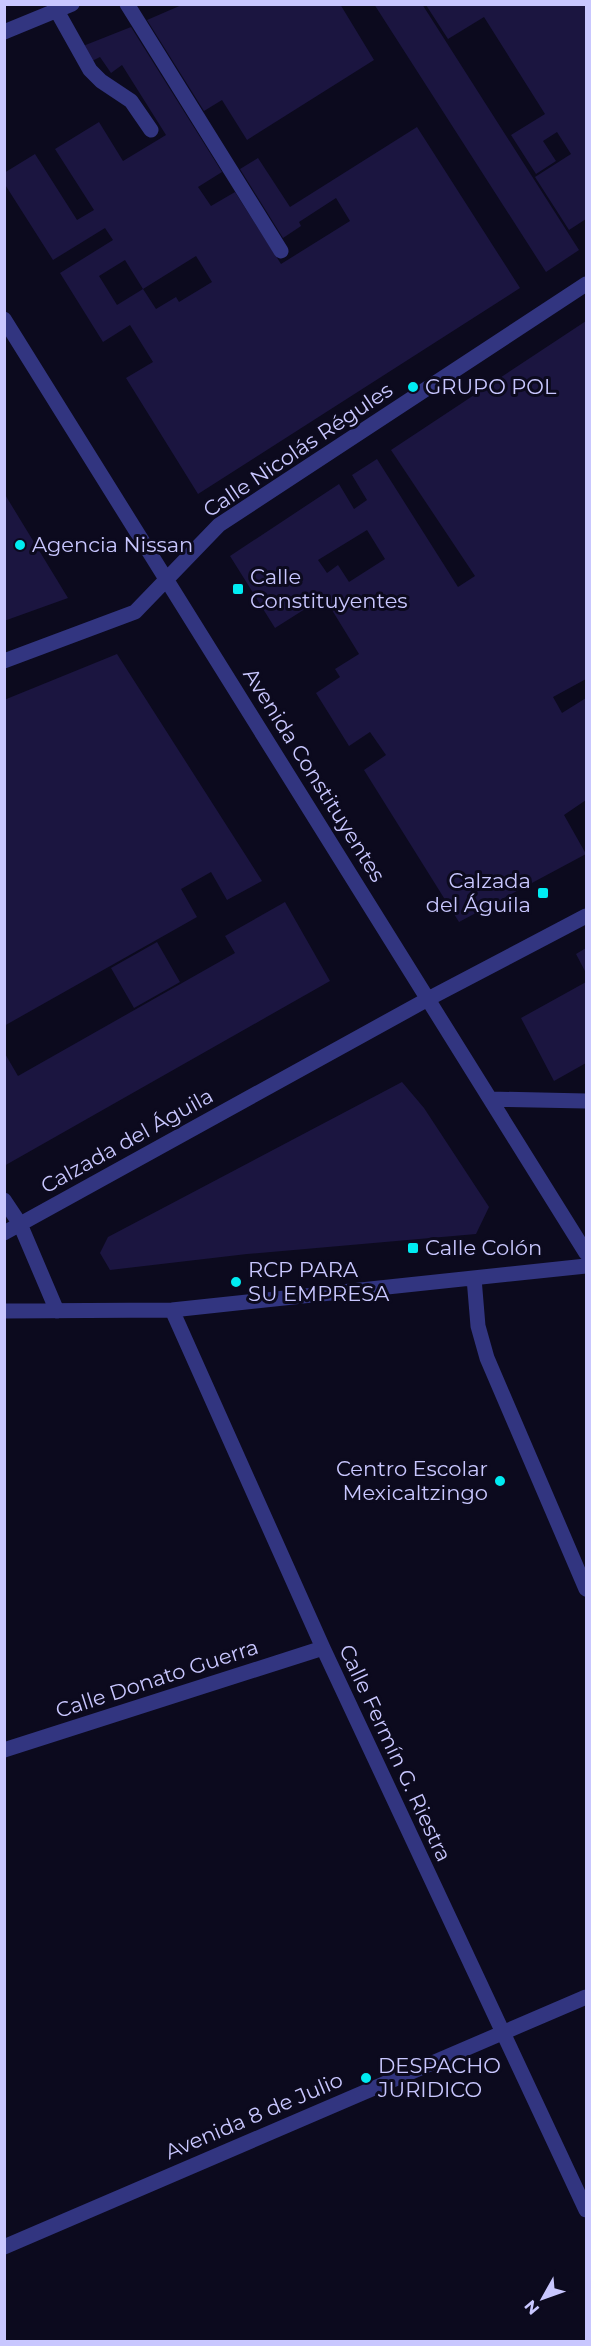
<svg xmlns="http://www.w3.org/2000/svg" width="591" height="2346" viewBox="0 0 591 2346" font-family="Montserrat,sans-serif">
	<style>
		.building { fill: #1b1540; fill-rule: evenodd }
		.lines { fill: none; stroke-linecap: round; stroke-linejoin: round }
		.minor { stroke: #323580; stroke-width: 15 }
		.poi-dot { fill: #00ecf2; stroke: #0c0a1e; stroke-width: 2 }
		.labels { text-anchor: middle; stroke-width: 6; stroke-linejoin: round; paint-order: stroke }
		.poi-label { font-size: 21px; fill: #c9c7ff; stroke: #0c0a1e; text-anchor: start }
		.street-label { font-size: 21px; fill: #c9c7ff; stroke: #0c0a1e }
	</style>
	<rect width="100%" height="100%" fill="#0c0a1e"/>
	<!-- building -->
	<path class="building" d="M184 4H340L374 60 247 140 222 100 204 111 147 20Z
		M374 4H422L579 250 546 272Z
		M426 5H586V219L569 230 535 177 571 154 557 132 543 141 556 161 536 174 511 135 545 114 484 17 448 39Z
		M131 27 222 172 198 187 211 206 235 192 281 264 350 221 336 198 299 222 301 226 283 238 240 169 258 158 290 207 417 127 520 288 198 494 126 378 153 362 130 325 103 342 60 273 113 240 105 228 53 260 4 183V173L35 154 77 220 94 210 55 149 99 122 123 161 166 135 122 65 111 73 100 57 92 61 83 46ZM196 256 212 282 179 302 176 297 156 309 143 289ZM125 260 143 289 117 305 99 276Z
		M586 321V679L553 697 562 713 586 698V800L564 815 586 854 459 922 364 770 386 755 370 732 349 746 316 693 340 677 335 669 359 654 324 597 275 628 230 556 339 484 354 509 367 500 352 475 377 459 458 587 475 576 391 450ZM367 530 385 559 349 582 338 565 327 573 318 560Z
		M4 493 68 598 4 621Z
		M117 654 262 881 227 900 211 872 181 889 197 917 4 1026V700Z
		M285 902 330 981 4 1166V1052L18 1076 235 953 225 936Z
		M157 942 180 982 134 1008 111 968Z
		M586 948V973L576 954Z
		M586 982V1063L554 1081 521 1018Z
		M402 1082 424 1108 489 1207 476 1234 247 1254 110 1270 100 1253 108 1237Z"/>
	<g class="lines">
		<!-- minor -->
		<path class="minor" d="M127 4 281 251
			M57 11 90 70 101 81 131 101 151 130
			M4 32 72 4
			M4 319 586 1253
			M4 661 135 612 219 525 586 284
			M490 1099 586 1101
			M4 1200 20 1224 57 1311
			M4 1233 428 999 586 916
			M474 1278 478 1326 487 1358 586 1589
			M172 1310 323 1648 586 2210
			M4 1311 172 1310 586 1266
			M4 1750 323 1648
			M4 2247 586 1997"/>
	</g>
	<!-- markers -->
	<g class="poi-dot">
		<circle cx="413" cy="387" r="6"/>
		<circle cx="20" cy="545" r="6"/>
		<rect x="232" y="583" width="12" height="12" rx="3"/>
		<rect x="537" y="887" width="12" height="12" rx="3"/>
		<rect x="407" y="1242" width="12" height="12" rx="3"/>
		<circle cx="236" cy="1282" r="6"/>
		<circle cx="500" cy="1481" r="6"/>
		<circle cx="366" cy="2078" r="6"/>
	</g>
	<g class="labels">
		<!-- poi labels -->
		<g class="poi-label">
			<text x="425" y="394">GRUPO POL</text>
			<text x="32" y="552">Agencia Nissan</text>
			<text x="250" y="584">Calle<tspan x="250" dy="24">Constituyentes</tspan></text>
			<text x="531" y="888" text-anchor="end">Calzada<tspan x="531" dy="24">del Águila</tspan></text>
			<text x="425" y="1255">Calle Colón</text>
			<text x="248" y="1277">RCP PARA<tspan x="248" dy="24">SU EMPRESA</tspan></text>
			<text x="488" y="1476" text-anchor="end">Centro Escolar<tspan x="488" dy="24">Mexicaltzingo</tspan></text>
			<text x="378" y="2073">DESPACHO<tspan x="378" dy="24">JURIDICO</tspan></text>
		</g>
		<!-- street labels -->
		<g class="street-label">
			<text transform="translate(298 450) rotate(-34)" y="7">Calle Nicolás Régules</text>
			<text transform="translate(314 775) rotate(58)" y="7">Avenida Constituyentes</text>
			<text transform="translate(127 1141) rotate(-29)" y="7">Calzada del Águila</text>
			<text transform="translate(157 1679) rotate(-18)" y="7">Calle Donato Guerra</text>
			<text transform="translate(395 1753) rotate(65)" y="7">Calle Fermín G. Riestra</text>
			<text transform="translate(254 2116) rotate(-23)" y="7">Avenida 8 de Julio</text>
		</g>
	</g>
	<!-- border -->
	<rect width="591" height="2346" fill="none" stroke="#c9c7ff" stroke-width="12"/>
	<!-- north arrow -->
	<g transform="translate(543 2298) rotate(230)" stroke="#0c0a1e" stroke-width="4.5" paint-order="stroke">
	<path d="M0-4.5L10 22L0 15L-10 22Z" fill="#c9c7ff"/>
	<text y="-9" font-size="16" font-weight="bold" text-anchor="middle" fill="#c9c7ff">N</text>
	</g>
</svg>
